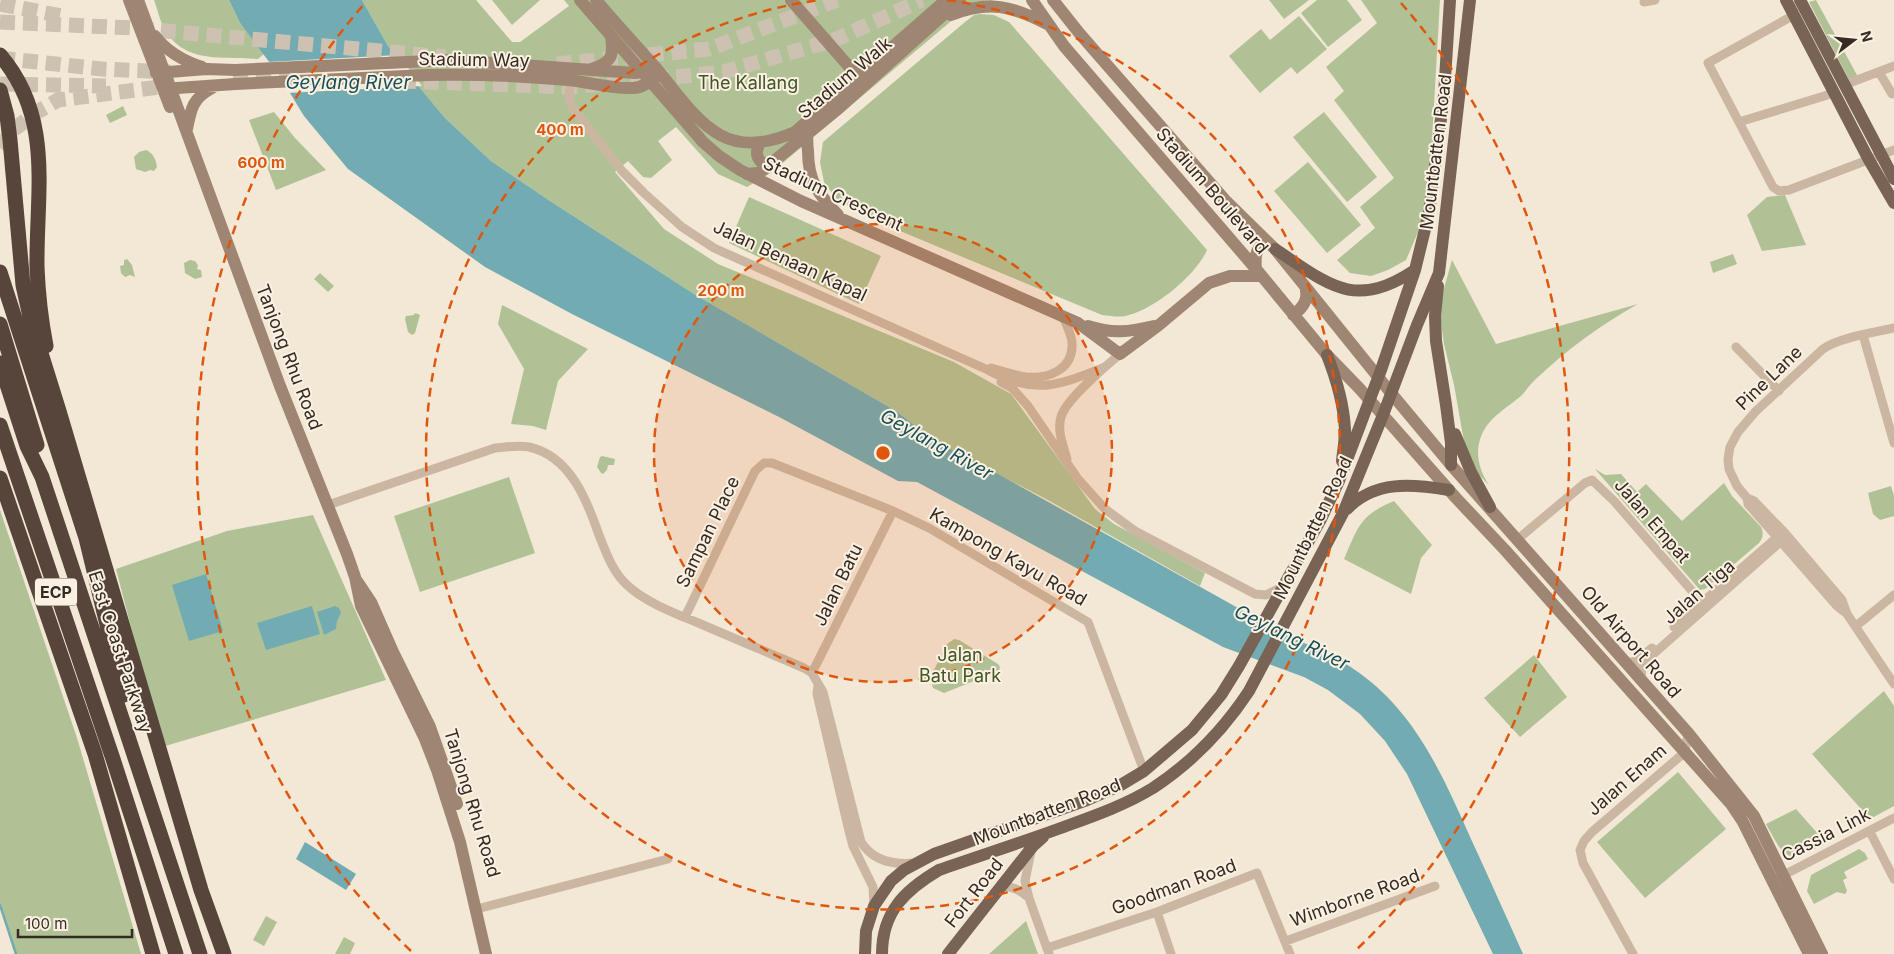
<svg xmlns="http://www.w3.org/2000/svg" width="1894" height="954" viewBox="0 0 1894 954" font-family="Inter,sans-serif">
	<style>
		.green { fill: #b0c295 }
		.water { fill: #72abb2 }
		.pier { fill: #f3e7d6 }
		.lines { fill: none; stroke-linecap: round; stroke-linejoin: round }
		.stream { stroke: #72abb2; stroke-width: 2.5 }
		.highway-tunnel { stroke: #cdc1b2; stroke-width: 15; stroke-dasharray: 15 8; stroke-linecap: butt }
		.street { stroke: #cbb7a1; stroke-width: 9 }
		.secondary { stroke: #9f8672; stroke-width: 12 }
		.primary { stroke: #786354; stroke-width: 12 }
		.highway { stroke: #57453b; stroke-width: 15 }
		.secondary-bridge { stroke: #9f8672; stroke-width: 12 }
		.ring { fill: none; stroke: #df570d; stroke-width: 2.5; stroke-dasharray: 9 6 }
		.labels { text-anchor: middle; stroke-width: 4; stroke-linejoin: round; paint-order: stroke }
		.shield { fill: #faf1e2; stroke: #70665d; stroke-width: 1 }
		.shield-label { font-size: 16px; font-weight: bold; fill: #352b24 }
		.street-label { font-size: 18px; fill: #352b24; stroke: #faf1e2 }
		.park-label { font-size: 18px; fill: #415526; stroke: #faf1e2 }
		.water-label { font-size: 19px; font-style: italic; fill: #175059; stroke: #faf1e2 }
		.centre { fill: #df570d; stroke: #faf1e2; stroke-width: 2.5 }
		.ring-label { font-size: 15px; text-anchor: middle; font-weight: bold; fill: #df570d; stroke: #faf1e2; stroke-width: 4; stroke-linejoin: round; paint-order: stroke }
	</style>
	<rect width="100%" height="100%" fill="#f3e7d6"/>
	<!-- green -->
	<path class="green" d="M154 0H229L240 23 264 54 258 59C223 56 182 65 163 26 159 18 157 8 154 0Z
		M362 0H476L512 42H520L569 6 564 0H994L969 8 956 17 772 172 747 187 718 174 676 127 658 141 672 160 651 178 643 177 628 161 615 172 664 229 718 264 954 362 1011 394 1095 509 1114 524 1205 573 1200 586 1046 499 940 444 896 411 694 294 550 201 491 161 445 118 420 88 388 46Z
		M492 0H540L512 25Z
		M1269 0H1309L1284 19Z
		M1317 0H1347L1362 20 1328 47 1301 13Z
		M1361 0H1440L1428 209 1406 260 1388 270 1371 276 1350 273 1337 260 1375 228 1360 207 1394 178 1334 100 1344 91 1326 67 1377 23Z
		M1816 0 1857 75 1849 80 1809 2Z
		M980 14 994 15 1009 22 1207 250C1196 275 1156 308 1129 315 1121 318 1111 316 1102 315L888 226 837 200 824 182 820 162 823 142 965 22 974 15Z
		M1299 16 1327 49 1297 74 1291 67 1260 93 1229 56 1261 29 1270 40Z
		M123 106 127 115 110 123 106 115Z
		M274 112 295 138 326 170 276 190 249 120Z
		M1324 112 1377 177 1347 202 1293 137Z
		M146 150C153 153 156 159 157 167L154 171 150 170 145 172 136 169 134 157 139 152Z
		M1308 162 1361 225 1327 253 1274 191Z
		M1785 195 1806 245 1762 251 1747 215 1767 197Z
		M749 197 881 256 859 304 729 243Z
		M1733 254 1737 264 1713 273 1710 262Z
		M127 259 132 265 135 277 130 275 125 277 121 273 120 266 124 265V260Z
		M190 260 195 261 198 265 197 269 201 270 202 277 195 279 185 273 184 263Z
		M1452 260 1496 344 1638 304C1602 324 1568 349 1538 377 1532 382 1528 388 1523 394 1509 407 1490 416 1482 434 1474 452 1479 470 1489 485L1478 474 1465 447 1454 385 1444 344 1440 317 1443 292Z
		M320 273 334 286 328 292 314 279Z
		M502 305 588 349 558 381 546 430 533 426 511 424 524 369 498 324Z
		M415 313 420 315 415 333 412 335 408 332 405 319 406 316 414 315Z
		M602 456 615 459 614 465H608L607 470 603 474 601 473 597 467 600 457Z
		M1595 469 1605 475 1621 474 1637 492 1646 484 1682 521 1724 483 1732 496 1761 527C1764 533 1763 538 1759 543L1705 589 1700 590Z
		M509 477 535 553 420 592 394 516Z
		M1891 486 1894 496V516L1880 520 1873 514 1868 493Z
		M1394 501 1432 545 1421 558 1411 594 1344 559C1358 527 1360 515 1394 501Z
		M0 510 77 738 141 954H15L0 906Z
		M313 515 386 680 162 747 116 569 227 531Z
		M954 639 959 640 998 664 1000 667 999 671 944 693 933 688 931 682V676L947 644Z
		M1534 655 1567 697 1520 737 1484 698Z
		M1884 691 1894 706V806L1870 819 1812 754Z
		M1678 772 1726 829 1645 898 1597 842Z
		M1796 809 1826 843C1787 863 1787 863 1766 824Z
		M1859 849 1865 853 1868 859 1844 872 1847 878 1843 880 1847 891 1845 894 1837 892 1814 904 1807 891 1811 875Z
		M266 916 277 922 264 946 253 940Z
		M1026 921 1038 954H989Z
		M344 937 355 943 350 954H335Z"/>
	<!-- water -->
	<path class="water" d="M229 0H362L388 46 420 88 445 118 491 161 550 201 694 294 896 411 940 444 984 466 1290 637C1313 647 1337 657 1358 672 1416 713 1443 776 1471 839 1489 878 1506 916 1523 954H1493L1407 774 1385 741 1360 714 1328 690 1304 677 1223 647 917 482 898 481 781 418 572 314 485 267 348 169 304 116 279 75 240 23Z
		M206 574 223 631 189 641 172 585Z
		M312 606 320 634 266 650 257 623Z
		M335 606 339 608 341 613 337 621 336 629 324 635 317 612Z
		M305 842 356 874 346 890 296 859Z"/>
	<!-- pier -->
	<path class="pier" d="M398 55 422 86 288 93 267 62Z"/>
	<g class="lines">
		<!-- stream -->
		<path class="stream" d="M0 905 16 954"/>
		<!-- highway-tunnel -->
		<path class="highway-tunnel" d="M0 4 62 16
			M0 22 133 28 445 57
			M0 58 102 69 170 72
			M557 64 709 49 837 0
			M233 75 290 77
			M401 81 571 87 724 72 837 39 922 0
			M0 84 106 86
			M0 148 13 130 37 112 58 100 175 85"/>
		<!-- street -->
		<path class="street" d="M1644 2 1655 0
			M1794 15 1708 63 1773 187 1779 191 1789 190 1894 150
			M1879 72 1892 94
			M570 80 569 98 573 109 622 171 644 193 682 227 714 248 988 370C1035 396 1059 385 1105 367
			M1844 85 1894 66
			M1739 122 1834 93
			M1894 328C1876 332 1837 338 1823 349L1756 411 1738 432 1730 447 1728 459 1729 469 1737 486 1747 498 1754 501 1784 532 1842 600 1847 614 1894 684
			M1863 335 1894 443
			M1736 347 1779 391
			M991 368C1002 371 1014 375 1026 377 1048 379 1074 370 1072 342 1071 333 1066 325 1063 316
			M1001 382 1012 388 1028 406 1078 479 1105 509 1135 531 1255 594 1266 595 1284 586
			M1067 459C1063 445 1057 431 1061 417 1066 399 1105 367 1120 354
			M1747 498 1748 504 1837 606 1847 614
			M328 505 495 448C507 447 518 445 529 447 570 456 587 500 599 535 606 552 612 571 626 584 643 601 674 613 696 622 732 637 768 653 804 668L812 673 823 692 861 842C873 861 892 865 913 863
			M1518 539 1585 483 1592 480 1614 501 1706 607
			M685 617 755 471 764 463H772L893 511 929 528 1088 622 1144 771
			M1856 626 1894 595
			M1674 627 1783 532
			M1627 663 1637 661 1652 648
			M812 673 893 511
			M1641 679 1642 666 1650 657 1787 536
			M818 685 817 694 849 831 853 846 873 887 874 906
			M1870 832 1894 879
			M1031 851 1025 881 1029 898 1049 954
			M1778 878 1894 818
			M1002 886C1014 887 1020 890 1029 898
			M477 909 668 859
			M1157 912 1171 954
			M1286 941 1435 886
			M1047 948 1157 912 1257 873 1290 954
			M1633 954 1583 863 1580 850 1584 841 1592 832 1685 752 1688 733"/>
		<!-- secondary -->
		<path class="secondary" d="M129 0 170 107
			M138 0 280 386 347 554 355 577 361 606 425 739 437 770 460 842 486 954
			M580 0 703 142 719 156 740 170 801 201 1078 323 1120 354 1159 325 1209 283 1230 276H1262
			M596 0C616 24 637 46 657 69 698 119 722 164 795 132L946 0
			M791 0 858 77
			M1032 0 1064 46 1256 269 1327 355 1359 388 1456 498 1505 550 1731 804 1743 822 1809 954
			M1053 0 1080 34 1225 200 1275 249 1391 393 1451 465 1689 734 1754 816 1822 954
			M951 15C989 0 1012 6 1047 24
			M155 36C167 52 184 61 202 67
			M592 69C612 62 614 56 611 36
			M156 73 207 69 235 70 451 60 635 73 643 72 652 64
			M427 75C474 74 522 76 568 80 590 82 611 89 633 88 642 88 649 82 656 76
			M163 89 235 84
			M808 127C807 135 807 143 808 151 808 181 818 194 838 215
			M187 129C191 108 193 98 212 88
			M760 143C756 151 755 156 762 163H772
			M747 174 757 173 763 170 839 108 960 0
			M1256 269C1255 258 1255 251 1263 243H1269
			M1293 315C1304 307 1309 299 1305 286
			M1088 326C1113 334 1128 332 1154 326
			M357 581 371 602 393 652 430 727 457 804"/>
		<!-- primary -->
		<path class="primary" d="M1786 0 1869 160 1894 203
			M1800 0 1894 179
			M1275 249C1328 284 1354 311 1415 270
			M1438 286 1435 316 1436 341 1446 405 1451 443V465
			M1327 355C1336 378 1344 406 1345 430 1345 441 1343 451 1342 461
			M1455 434 1471 472 1490 507
			M1347 509C1375 480 1412 484 1449 490
			M865 954 866 931 874 906 891 881 904 870 934 854 1087 800 1119 786 1144 771 1192 730 1221 695 1239 666 1321 519 1339 481 1381 370 1415 270 1429 213 1444 95 1450 0
			M882 954C882 912 905 890 939 870 982 855 1026 841 1069 825 1097 815 1127 804 1153 788 1191 763 1224 729 1249 691L1343 513 1383 415 1417 325 1439 273 1470 0
			M948 954 1033 846 1043 837"/>
		<!-- highway -->
		<path class="highway" d="M0 55C54 118 36 192 37 267 38 293 41 320 46 346
			M0 90 7 116 10 140 23 285 31 321 59 411 201 890 224 954
			M0 272 86 538 124 695
			M0 324 37 445
			M0 363 27 446 42 477 200 954
			M0 425 113 759 176 954
			M0 478 95 754 153 954"/>
		<!-- secondary-bridge -->
		<path class="secondary-bridge" d="M235 84 427 75"/>
	</g>
	<!-- distance rings -->
	<circle cx="883" cy="453" r="229" fill="#df570d" fill-opacity=".12"/>
	<g class="ring">
		<circle cx="883" cy="453" r="229"/>
		<path d="M947 0A457 457 0 1 1 819 0"/>
		<path d="M411 951A686 686 0 0 1 365 3M1401 3A686 686 0 0 1 1355 951"/>
	</g>
	<g class="labels">
		<!-- shield labels -->
		<rect class="shield" x="35" y="578.5" width="42" height="27" rx="4"/>
		<g class="shield-label">
			<text x="56" y="598">ECP</text>
		</g>
		<!-- street labels -->
		<g class="street-label">
			<text transform="translate(474 60) rotate(1)" y="6">Stadium Way</text>
			<text transform="translate(845 78) rotate(-40)" y="6">Stadium Walk</text>
			<text transform="translate(1436 152) rotate(-83)" y="6">Mountbatten Road</text>
			<text transform="translate(1212 191) rotate(49)" y="6">Stadium Boulevard</text>
			<text transform="translate(833 194) rotate(25)" y="6">Stadium Crescent</text>
			<text transform="translate(790 261) rotate(25)" y="6">Jalan Benaan Kapal</text>
			<text transform="translate(289 357) rotate(69)" y="6">Tanjong Rhu Road</text>
			<text transform="translate(1769 378) rotate(-44)" y="6">Pine Lane</text>
			<text transform="translate(1652 521) rotate(49)" y="6">Jalan Empat</text>
			<text transform="translate(1313 528) rotate(-64)" y="6">Mountbatten Road</text>
			<text transform="translate(708 532) rotate(-64)" y="6">Sampan Place</text>
			<text transform="translate(1008 557) rotate(30)" y="6">Kampong Kayu Road</text>
			<text transform="translate(838 585) rotate(-64)" y="6">Jalan Batu</text>
			<text transform="translate(1699 592) rotate(-41)" y="6">Jalan Tiga</text>
			<text transform="translate(1631 642) rotate(49)" y="6">Old Airport Road</text>
			<text transform="translate(120 652) rotate(72)" y="6">East Coast Parkway</text>
			<text transform="translate(1627 780) rotate(-41)" y="6">Jalan Enam</text>
			<text transform="translate(472 803) rotate(73)" y="6">Tanjong Rhu Road</text>
			<text transform="translate(1047 812) rotate(-21)" y="6">Mountbatten Road</text>
			<text transform="translate(1826 835) rotate(-27)" y="6">Cassia Link</text>
			<text transform="translate(1174 887) rotate(-20)" y="6">Goodman Road</text>
			<text transform="translate(974 893) rotate(-52)" y="6">Fort Road</text>
			<text transform="translate(1355 898) rotate(-20)" y="6">Wimborne Road</text>
		</g>
		<!-- park labels -->
		<g class="park-label">
			<text x="748" y="89">The Kallang</text>
			<text x="960" y="661">Jalan<tspan x="960" dy="21">Batu Park</tspan></text>
		</g>
		<!-- water labels -->
		<g class="water-label">
			<text x="348" y="89">Geylang River</text>
			<text transform="translate(937 444) rotate(29)" y="7">Geylang River</text>
			<text transform="translate(1292 637) rotate(26)" y="7">Geylang River</text>
		</g>
	</g>
	<circle cx="883" cy="453" r="8" class="centre"/>
	<g class="ring-label">
		<text x="560" y="135">400 m</text>
		<text x="261" y="168">600 m</text>
		<text x="721" y="296">200 m</text>
	</g>
	<!-- north arrow -->
	<g transform="translate(1854 40) rotate(74)" stroke="#faf1e2" stroke-width="4" paint-order="stroke">
	<path d="M0-4L9 19L0 12L-9 19Z" fill="#352b24"/>
	<text y="-8" font-size="14" font-weight="bold" text-anchor="middle" fill="#352b24">N</text>
	</g>
	<!-- scale -->
	<path d="M18 929v8h114v-8" fill="none" stroke="#352b24" stroke-width="2.5"/>
	<text x="25" y="929" font-size="15" fill="#352b24" stroke="#faf1e2" stroke-width="4" paint-order="stroke">100 m</text>
</svg>
